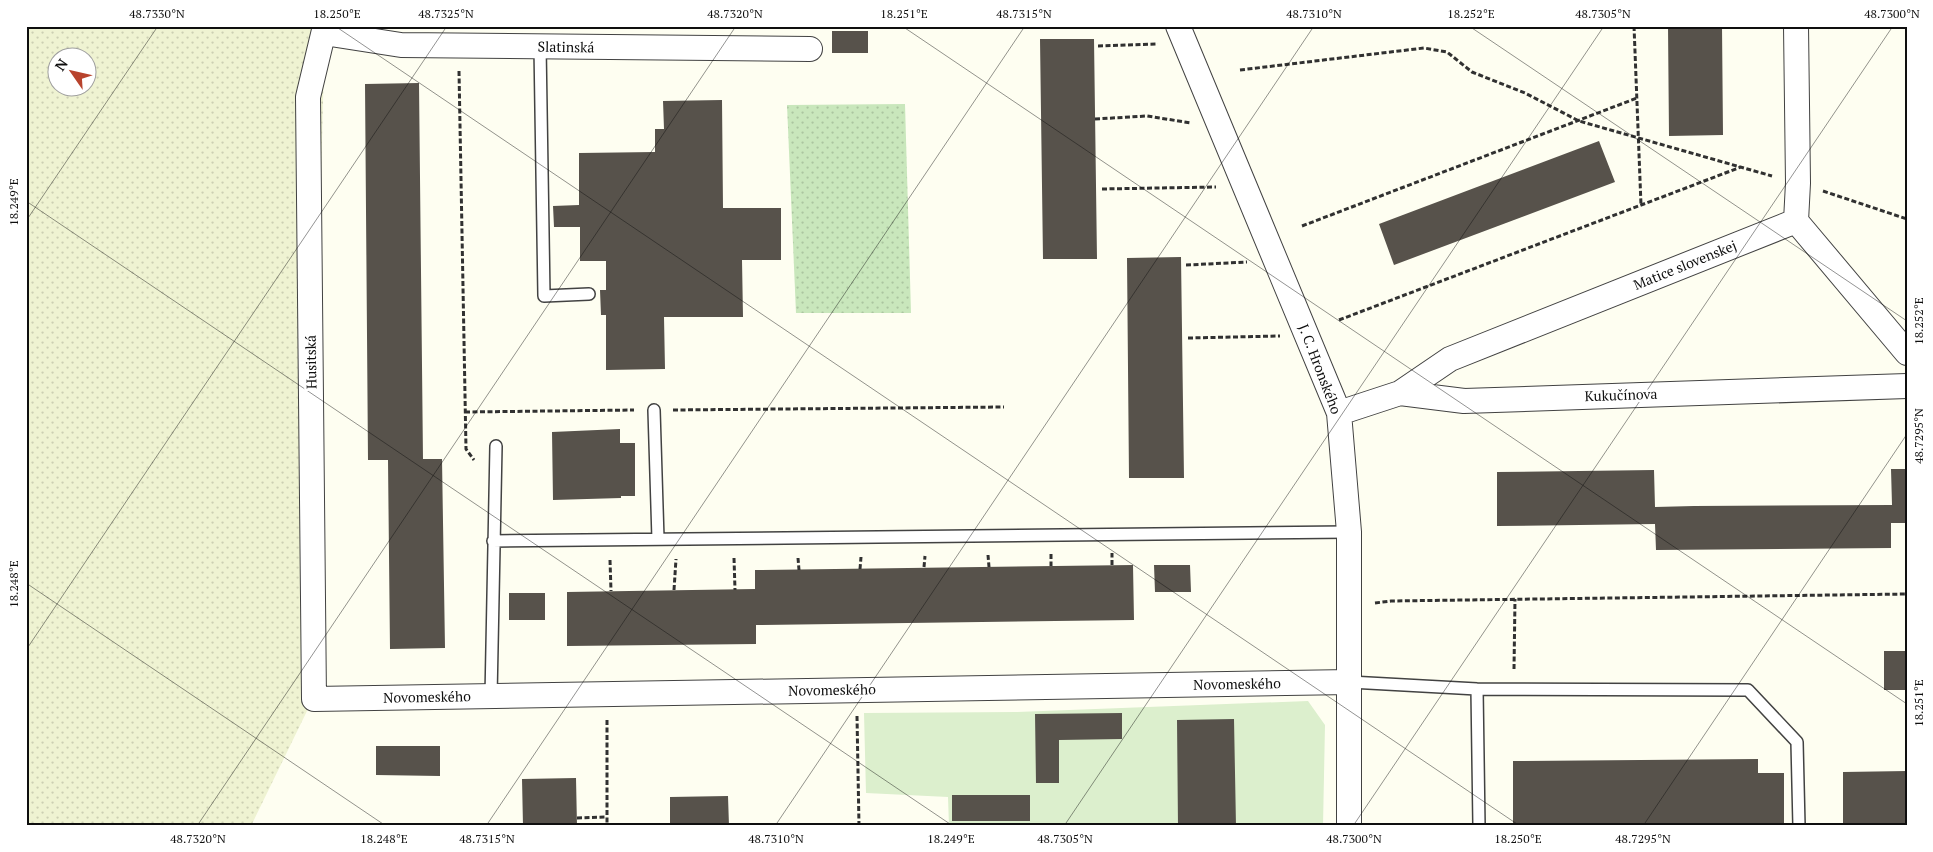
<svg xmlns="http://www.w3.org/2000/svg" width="1933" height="852" viewBox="0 0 1933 852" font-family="'PT Serif',serif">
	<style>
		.farmland { fill: url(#farmland-dots); fill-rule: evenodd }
		.park { fill: url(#park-dots) }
		.pitch { fill: #dcefcd }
		.building { fill: #57524b }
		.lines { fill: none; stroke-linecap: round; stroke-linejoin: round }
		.lane-casing { stroke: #424242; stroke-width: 14 }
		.street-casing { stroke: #424242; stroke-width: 26 }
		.path { stroke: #313131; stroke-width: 3; stroke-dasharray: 5 2.5; stroke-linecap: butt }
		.lane { stroke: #fff; stroke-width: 11 }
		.street { stroke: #fff; stroke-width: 24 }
		.ticks { fill: none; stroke: #0f0f0f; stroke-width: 1; stroke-opacity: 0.45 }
		.labels { text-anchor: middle; stroke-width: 5; stroke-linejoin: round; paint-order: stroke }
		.street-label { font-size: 14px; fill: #0f0f0f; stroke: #fff }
		.neatline { fill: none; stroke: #0f0f0f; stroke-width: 2 }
		.ticks-label { font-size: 12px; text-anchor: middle; fill: #0f0f0f }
	</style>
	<defs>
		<pattern id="farmland-dots" width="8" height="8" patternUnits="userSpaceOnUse" patternTransform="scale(1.25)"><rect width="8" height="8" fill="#eff3d2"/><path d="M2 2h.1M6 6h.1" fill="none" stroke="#cccfb3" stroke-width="1.8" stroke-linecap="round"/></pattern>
		<pattern id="park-dots" width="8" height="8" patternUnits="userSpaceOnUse" patternTransform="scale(1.25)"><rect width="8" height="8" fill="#c9e7bc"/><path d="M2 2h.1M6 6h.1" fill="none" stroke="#abc5a0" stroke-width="1.8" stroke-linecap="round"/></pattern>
	</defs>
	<rect width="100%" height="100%" fill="#fefef1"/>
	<!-- farmland -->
	<path class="farmland" d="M26 26H325L307 711 251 826H26ZM58 58H88V88H58Z"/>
	<!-- park -->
	<path class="park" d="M905 104 911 313H796L787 105Z"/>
	<!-- pitch -->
	<path class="pitch" d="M1308 701 1325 725 1323 826H949L948 797 866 793 864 713 1017 712Z"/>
	<!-- building -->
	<path class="building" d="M1668 26H1722L1723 135 1669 136Z
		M832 31H868V53H832Z
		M1040 39H1094L1097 259H1043Z
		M419 83 423 459H442L445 648 390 649 388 460H368L365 84Z
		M722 100 723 208H781V260H742L743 317H664L665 369 606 370V315H601L600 290H606V261H580V227H554L553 206 579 205V153L655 152V129H664L663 101Z
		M1599 141 1615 182 1394 265 1379 224Z
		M1181 257 1184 478H1129L1127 258Z
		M620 429V443H635V496H621V498L553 500 552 432Z
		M1891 469H1907V523H1891V548L1656 550 1655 524 1497 526V472L1654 470 1655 507 1694 506 1892 505Z
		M1133 565 1134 620 756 625V644L567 646V592L755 589V570Z
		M1154 565H1190L1191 592H1155Z
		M509 593H545V620H509Z
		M1884 651H1907V690H1884Z
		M1122 713V739L1059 740V783H1036L1035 714Z
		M1234 719 1236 826H1178L1177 720Z
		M376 746H440V776L376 775Z
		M1758 759V773H1784V826H1513V761Z
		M1907 771V826H1843V772Z
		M576 778 577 826H523L522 779Z
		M952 795H1030V821H952Z
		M728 796 729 826H670V797Z"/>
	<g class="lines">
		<!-- lane casing -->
		<g class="lane-casing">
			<path id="lane" d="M540 46 544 296 589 294
				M654 410 658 539
				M493 541 1349 532
				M1350 682 1477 689 1748 690 1797 742 1799 826
				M1477 689 1479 826
				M491 697 496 446"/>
		</g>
		<!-- street casing -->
		<g class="street-casing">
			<path id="street" d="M325 26 308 97 314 699 1350 682
				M1178 26 1339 413 1349 532V826
				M324 33 401 45 810 49
				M1796 221 1798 183 1796 26
				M1796 221 1907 353
				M1400 393 1450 359 1796 221
				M1339 413 1400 393 1464 401 1907 386"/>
		</g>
		<!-- path -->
		<path class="path" d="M1634 26 1641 205
			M1098 46 1158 44
			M1240 70 1424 48 1447 52 1472 72 1525 93 1579 121 1772 176
			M459 71 466 449 474 460
			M1095 119 1147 116 1191 123
			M1102 189 1216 187
			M1823 191 1907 219
			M1302 226 1637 98
			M1186 265 1247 262
			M1339 320 1741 167
			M1188 338 1280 336
			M673 410 1004 407
			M465 412 634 410
			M1051 554V566
			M988 555 989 567
			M734 558 735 590
			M798 558 799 570
			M610 560 611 591
			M1112 565V553
			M924 567 925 556
			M860 569 861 557
			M674 590 676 559
			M1375 603 1391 601 1907 594
			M1514 669 1515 599
			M857 716 859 826
			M607 720V826
			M577 818 607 817"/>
		<!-- lane -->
		<use href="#lane" class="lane"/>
		<!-- street -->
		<use href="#street" class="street"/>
	</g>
	<!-- ticks -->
	<path class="ticks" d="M335 26 1520 826M902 26 1907 704M1469 26 1907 321M26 201 953 826M26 221 158 26M26 583 386 826M26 650 447 26M197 826 736 26M486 826 1025 26M775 826 1314 26M1064 826 1604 26M1353 826 1893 26M1643 826 1907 434"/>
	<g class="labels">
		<!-- street labels -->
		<g class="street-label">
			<text transform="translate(566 47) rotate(1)" y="5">Slatinská</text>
			<text transform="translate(1685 265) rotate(-22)" y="5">Matice slovenskej</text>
			<text transform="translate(311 362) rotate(-91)" y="5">Husitská</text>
			<text transform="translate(1320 369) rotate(69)" y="5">J. C. Hronského</text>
			<text transform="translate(1621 395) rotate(-2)" y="5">Kukučínova</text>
			<text transform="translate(1237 684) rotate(-1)" y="5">Novomeského</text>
			<text transform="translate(832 690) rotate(-1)" y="5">Novomeského</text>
			<text transform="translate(427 697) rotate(-1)" y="5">Novomeského</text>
		</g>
	</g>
	<!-- border -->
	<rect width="1933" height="852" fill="none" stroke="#ffffff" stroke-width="55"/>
	<!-- north arrow -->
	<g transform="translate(72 72) rotate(304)"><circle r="24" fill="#ffffff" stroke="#9f9f9f"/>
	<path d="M0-4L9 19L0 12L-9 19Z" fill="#b8432d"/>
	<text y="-8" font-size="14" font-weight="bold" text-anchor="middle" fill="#0f0f0f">N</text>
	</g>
	<rect x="28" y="28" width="1878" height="796" class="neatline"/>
	<g class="ticks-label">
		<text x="157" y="18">48.7330°N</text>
		<text x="337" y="18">18.250°E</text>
		<text x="446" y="18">48.7325°N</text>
		<text x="735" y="18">48.7320°N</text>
		<text x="904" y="18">18.251°E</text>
		<text x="1024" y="18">48.7315°N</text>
		<text x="1314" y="18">48.7310°N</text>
		<text x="1471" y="18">18.252°E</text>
		<text x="1603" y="18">48.7305°N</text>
		<text x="1892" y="18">48.7300°N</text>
		<text transform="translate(14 202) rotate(-90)" y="4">18.249°E</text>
		<text transform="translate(1919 321) rotate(-90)" y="4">18.252°E</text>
		<text transform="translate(1919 436) rotate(-90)" y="4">48.7295°N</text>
		<text transform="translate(14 584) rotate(-90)" y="4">18.248°E</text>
		<text transform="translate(1919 703) rotate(-90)" y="4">18.251°E</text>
		<text x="198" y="843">48.7320°N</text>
		<text x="384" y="843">18.248°E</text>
		<text x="487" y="843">48.7315°N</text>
		<text x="776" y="843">48.7310°N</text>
		<text x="951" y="843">18.249°E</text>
		<text x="1065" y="843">48.7305°N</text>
		<text x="1354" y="843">48.7300°N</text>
		<text x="1518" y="843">18.250°E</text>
		<text x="1643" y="843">48.7295°N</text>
	</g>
</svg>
